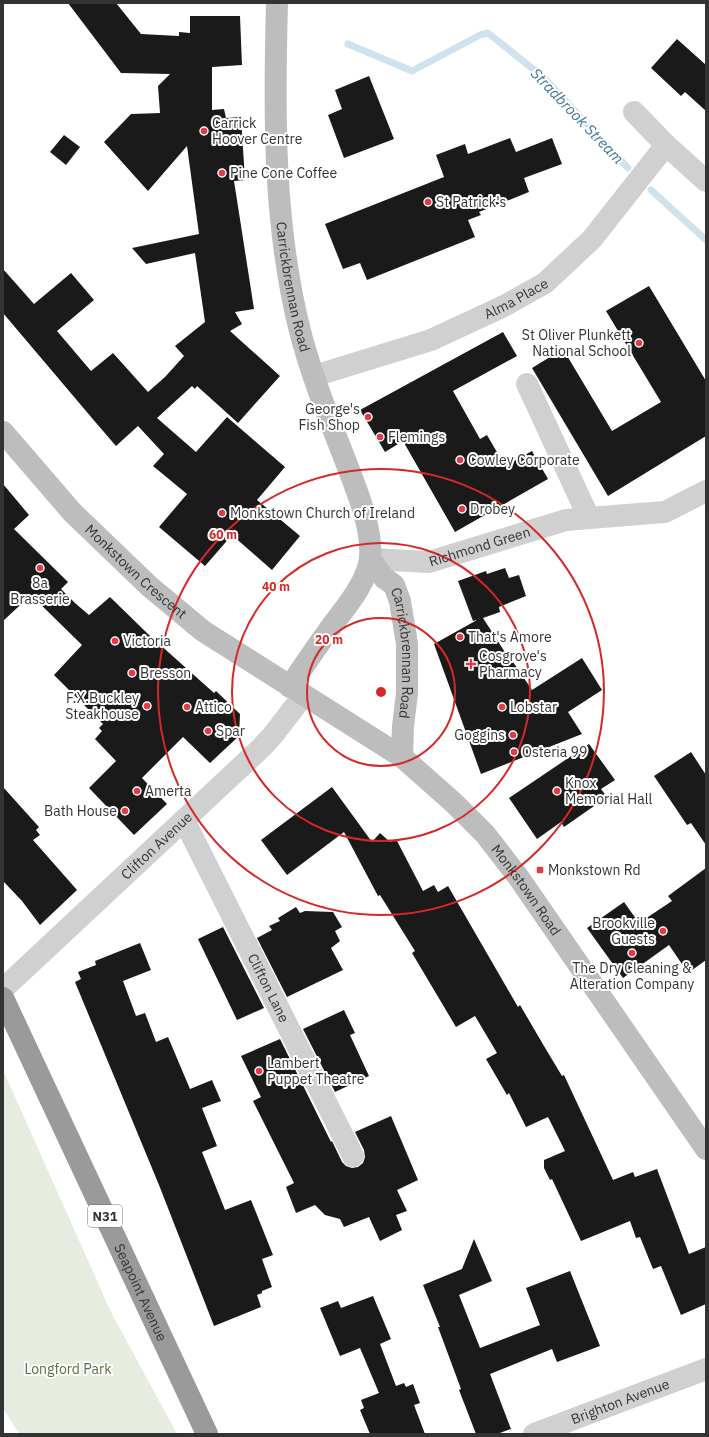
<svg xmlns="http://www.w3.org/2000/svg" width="709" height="1437" viewBox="0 0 709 1437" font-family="'IBM Plex Sans',sans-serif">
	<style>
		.green { fill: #e6ecdf }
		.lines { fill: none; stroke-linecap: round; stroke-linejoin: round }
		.stream { stroke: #cfe2ee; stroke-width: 7 }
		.building { fill: #1a1a1a }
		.street { stroke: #d0d0d0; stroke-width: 22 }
		.secondary { stroke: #bdbdbd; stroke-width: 22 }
		.highway { stroke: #9a9a9a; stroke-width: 22 }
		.ring { fill: none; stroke: #d62828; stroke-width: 2 }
		.poi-dot { fill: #e63946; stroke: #fff; stroke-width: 1.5 }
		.labels { text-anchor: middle; stroke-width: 4; stroke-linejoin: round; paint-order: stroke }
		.shield { fill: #fff; stroke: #707070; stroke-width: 1 }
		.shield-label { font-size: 13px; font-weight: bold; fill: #333 }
		.poi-label { font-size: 14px; fill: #333; stroke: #fff; text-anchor: start }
		.street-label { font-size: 14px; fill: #333; stroke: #fff }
		.park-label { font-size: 14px; fill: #56703f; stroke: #fff }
		.water-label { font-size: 15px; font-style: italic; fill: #3f7597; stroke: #fff }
		.centre { fill: #d62828; stroke: #fff; stroke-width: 2 }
		.ring-label { font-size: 12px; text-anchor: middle; font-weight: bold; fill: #d62828; stroke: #fff; stroke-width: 4; stroke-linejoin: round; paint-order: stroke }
	</style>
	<rect width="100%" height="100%" fill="#fff"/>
	<!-- green -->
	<path class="green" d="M3 1070 111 1312 177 1434H19L3 1408Z"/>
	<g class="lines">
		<!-- stream -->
		<path class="stream" d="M348 44 412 71 480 35 488 33 543 77 628 168
			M651 190 706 240"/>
	</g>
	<!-- building -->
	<path class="building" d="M68 3H116L141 34 179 36V32L190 33V16H240L242 65 212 67V110L224 109 226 118 241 117 245 180 234 181 254 309 235 312 242 324 230 331 280 376 238 423 197 386 195 389 192 386 157 418 196 452 227 417 285 467 257 500 300 536 272 570 232 535 205 566 159 527 187 494 153 466 164 454 138 426 116 446 97 424 3 313V269L34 304 71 273 94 300 57 331 91 371 113 353 148 392 165 377 184 356 175 346 205 322 195 253 146 264 132 248 199 234 187 146 148 191 104 142 131 114 160 113 158 86 170 74 121 73Z
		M677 39 706 65V111L685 92 681 96 651 68Z
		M369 76 394 139 344 158 328 115 342 109 335 90Z
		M64 135 80 147 66 165 50 152Z
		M510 138 516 152 552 138 562 164 524 178 529 192 479 212 481 215 468 220 475 237 367 280 360 263 343 269 325 224 444 177 436 155 465 144 468 154Z
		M649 286 706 381V436L608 496 532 368 563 349 612 431 661 402 606 311Z
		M503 332 517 356 453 391 480 439 487 435 505 466 532 451 548 479 455 532 403 441 385 452 360 410Z
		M3 484 29 515 14 529 68 582 61 589 75 603 89 615 110 597 148 634 214 693 216 691 240 714 239 736 210 763 183 737 142 778 167 804 134 835 89 788 116 761 95 739 102 731 99 728 103 724 54 675 82 645 31 595 3 621Z
		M505 568 509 578 519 575 526 596 499 607 500 612 483 618 512 663 513 662 532 690 582 658 602 690 568 712 582 734 481 774 434 644 477 620 473 621 458 581 486 571 487 574Z
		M589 744 615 780 601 789 607 797 564 827 561 822 537 839 509 798Z
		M691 752 706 775V845L691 823 687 825 654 776Z
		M3 787 39 827 36 830 40 835 33 840 77 890 40 925 22 901 3 881Z
		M332 787 372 842 380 833 390 842 396 839 423 891 434 885 438 892 448 886 518 1007 520 1005 544 1046 562 1076 564 1075 613 1180 633 1172 635 1177 657 1169 689 1254 706 1247V1304L681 1315 661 1266 653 1269 640 1237 636 1238 630 1221 581 1241 552 1179 550 1180 544 1168V1160L565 1151 548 1117 526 1127 509 1093 507 1095 486 1059 497 1053 475 1016 456 1027 412 953 415 951 380 895 378 896 344 832 287 875 261 840Z
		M706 868V960L688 973 669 945 623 978 587 928 624 902 639 923 672 901 668 896Z
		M296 907 300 913 305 911 333 912 342 927 335 931 340 941 331 948 343 970 287 997 257 938 272 930 269 926 280 921 278 918Z
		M223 927 264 1008 237 1020 198 939Z
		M140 943 151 970 123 981 136 1016 145 1013 156 1042 168 1037 190 1089 212 1080 221 1101 202 1108 217 1146 202 1152 225 1210 251 1200 273 1255 262 1259 272 1287 262 1291V1293L257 1295 261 1307 214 1326 159 1185 75 982 81 979 78 972 96 965 95 961Z
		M344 1010 355 1033 350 1035 369 1076 335 1092 303 1029Z
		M280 1039 331 1142 332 1141 342 1162 346 1166 352 1168 358 1167 363 1163 365 1157 364 1150 355 1132 391 1116 418 1180 397 1190 407 1211 396 1215 402 1230 380 1241 369 1217 344 1227 340 1219 325 1215 315 1205 296 1213 286 1187 294 1183 253 1101 261 1097 241 1056Z
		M474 1239 492 1281 459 1295 480 1348 540 1325 526 1288 570 1271 600 1346 557 1362 552 1349 490 1374 511 1429 497 1434H476L459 1390 461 1389 438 1327H440L423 1285 462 1269Z
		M373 1296 391 1339 380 1344 396 1386 404 1383 406 1387 413 1384 420 1403 414 1405 425 1434H370L360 1410 364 1408 361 1400 379 1393 360 1348 340 1356 320 1308 338 1301 341 1308Z"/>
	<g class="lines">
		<!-- street -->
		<g class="street">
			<path d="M634 112 666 145 706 181"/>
			<path id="s1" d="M314 376 431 340 504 306 545 283 592 239 666 145"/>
			<path d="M527 384 589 518"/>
			<path id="s2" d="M370 559 429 562 566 520 589 518 665 512 706 491"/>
			<path id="s3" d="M184 820 353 1156"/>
			<path id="s4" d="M3 989 261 748 273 735 303 696"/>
			<path id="s5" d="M534 1434 706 1369"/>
		</g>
		<!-- secondary -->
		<g class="secondary">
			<path id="s6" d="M277 3C274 112 273 224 300 331 311 374 328 416 344 457 355 486 373 527 370 558 367 583 345 608 331 627 317 647 303 666 290 687"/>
			<path id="s7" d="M3 432 72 512 149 586 203 631 402 757 454 803 485 834 519 878 706 1149"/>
			<path id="s8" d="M370 559 384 578 394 585 400 601 407 644V693L403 726 402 757"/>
		</g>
		<!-- highway -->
		<path class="highway" id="s9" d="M3 998 207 1434"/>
	</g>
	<!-- distance rings -->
	<g class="ring">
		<circle cx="381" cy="692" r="74"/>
		<circle cx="381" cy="692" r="149"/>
		<circle cx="381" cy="692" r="223"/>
	</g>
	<!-- markers -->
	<g class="poi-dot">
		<circle cx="204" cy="131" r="4"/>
		<circle cx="222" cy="173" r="4"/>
		<circle cx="428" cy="202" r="4"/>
		<circle cx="639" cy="343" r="4"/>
		<circle cx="368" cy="417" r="4"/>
		<circle cx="380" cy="437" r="4"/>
		<circle cx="460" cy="460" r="4"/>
		<circle cx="462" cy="509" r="4"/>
		<circle cx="222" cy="513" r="4"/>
		<circle cx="40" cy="568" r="4"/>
		<circle cx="460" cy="637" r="4"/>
		<circle cx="115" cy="641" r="4"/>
		<path d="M469 658h4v4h4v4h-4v4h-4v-4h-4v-4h4z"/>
		<circle cx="132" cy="673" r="4"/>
		<circle cx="147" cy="706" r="4"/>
		<circle cx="187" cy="707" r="4"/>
		<circle cx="502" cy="707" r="4"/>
		<circle cx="208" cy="731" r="4"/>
		<circle cx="513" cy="735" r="4"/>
		<circle cx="514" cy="752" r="4"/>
		<circle cx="137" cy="791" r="4"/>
		<circle cx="557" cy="791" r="4"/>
		<circle cx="125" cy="811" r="4"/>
		<rect x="536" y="866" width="8" height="8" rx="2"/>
		<circle cx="663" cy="931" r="4"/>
		<circle cx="632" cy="953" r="4"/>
		<circle cx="259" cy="1071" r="4"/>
	</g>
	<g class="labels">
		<!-- shield labels -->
		<rect class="shield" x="88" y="1205" width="34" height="22" rx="3"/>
		<g class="shield-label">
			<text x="105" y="1221">N31</text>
		</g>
		<!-- poi labels -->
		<g class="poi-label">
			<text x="212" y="128">Carrick<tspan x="212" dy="16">Hoover Centre</tspan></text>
			<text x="230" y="178">Pine Cone Coffee</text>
			<text x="436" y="207">St Patrick's</text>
			<text x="631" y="340" text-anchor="end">St Oliver Plunkett<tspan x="631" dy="16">National School</tspan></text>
			<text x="360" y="414" text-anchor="end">George's<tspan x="360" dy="16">Fish Shop</tspan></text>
			<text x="388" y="442">Flemings</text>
			<text x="468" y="465">Cowley Corporate</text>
			<text x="470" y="514">Drobey</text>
			<text x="230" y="518">Monkstown Church of Ireland</text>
			<text x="40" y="588" text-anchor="middle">8a<tspan x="40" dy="16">Brasserie</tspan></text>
			<text x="468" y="642">That's Amore</text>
			<text x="123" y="646">Victoria</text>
			<text x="479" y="661">Cosgrove's<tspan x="479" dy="16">Pharmacy</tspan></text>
			<text x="140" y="678">Bresson</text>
			<text x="139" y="703" text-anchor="end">F.X.Buckley<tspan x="139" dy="16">Steakhouse</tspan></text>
			<text x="195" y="712">Attico</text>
			<text x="510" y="712">Lobstar</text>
			<text x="216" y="736">Spar</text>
			<text x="505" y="740" text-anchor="end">Goggins</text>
			<text x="522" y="757">Osteria 99</text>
			<text x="565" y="788">Knox<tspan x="565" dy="16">Memorial Hall</tspan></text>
			<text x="145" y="796">Amerta</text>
			<text x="117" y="816" text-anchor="end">Bath House</text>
			<text x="548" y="875">Monkstown Rd</text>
			<text x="655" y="928" text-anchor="end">Brookville<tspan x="655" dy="16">Guests</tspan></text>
			<text x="632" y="973" text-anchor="middle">The Dry Cleaning &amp;<tspan x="632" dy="16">Alteration Company</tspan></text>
			<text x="267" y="1068">Lambert<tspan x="267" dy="16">Puppet Theatre</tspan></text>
		</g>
		<!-- street labels -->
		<g class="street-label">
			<text dy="5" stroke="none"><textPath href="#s6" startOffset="285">Carrickbrennan Road</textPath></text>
			<text dy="5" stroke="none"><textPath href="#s1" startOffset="217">Alma Place</textPath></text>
			<text dy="5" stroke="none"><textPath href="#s2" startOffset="112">Richmond Green</textPath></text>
			<text dy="5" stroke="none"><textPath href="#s7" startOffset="193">Monkstown Crescent</textPath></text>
			<text dy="5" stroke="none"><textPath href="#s8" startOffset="105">Carrickbrennan Road</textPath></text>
			<text dy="5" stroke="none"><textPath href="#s4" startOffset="210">Clifton Avenue</textPath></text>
			<text dy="5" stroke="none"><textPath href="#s7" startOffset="701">Monkstown Road</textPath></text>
			<text dy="5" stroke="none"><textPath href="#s3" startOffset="188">Clifton Lane</textPath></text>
			<text dy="5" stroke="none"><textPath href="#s9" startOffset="325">Seapoint Avenue</textPath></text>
			<text dy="5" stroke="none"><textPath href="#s5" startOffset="92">Brighton Avenue</textPath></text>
		</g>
		<!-- park labels -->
		<g class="park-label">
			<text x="68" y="1374">Longford Park</text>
		</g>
		<!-- water labels -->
		<g class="water-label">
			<text transform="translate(577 116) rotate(46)" y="5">Stradbrook Stream</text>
		</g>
	</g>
	<circle cx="381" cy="692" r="6" class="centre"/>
	<g class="ring-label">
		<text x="223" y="539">60 m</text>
		<text x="276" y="591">40 m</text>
		<text x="329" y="644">20 m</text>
	</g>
	<!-- border -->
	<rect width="709" height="1437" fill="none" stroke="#333333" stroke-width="8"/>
</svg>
